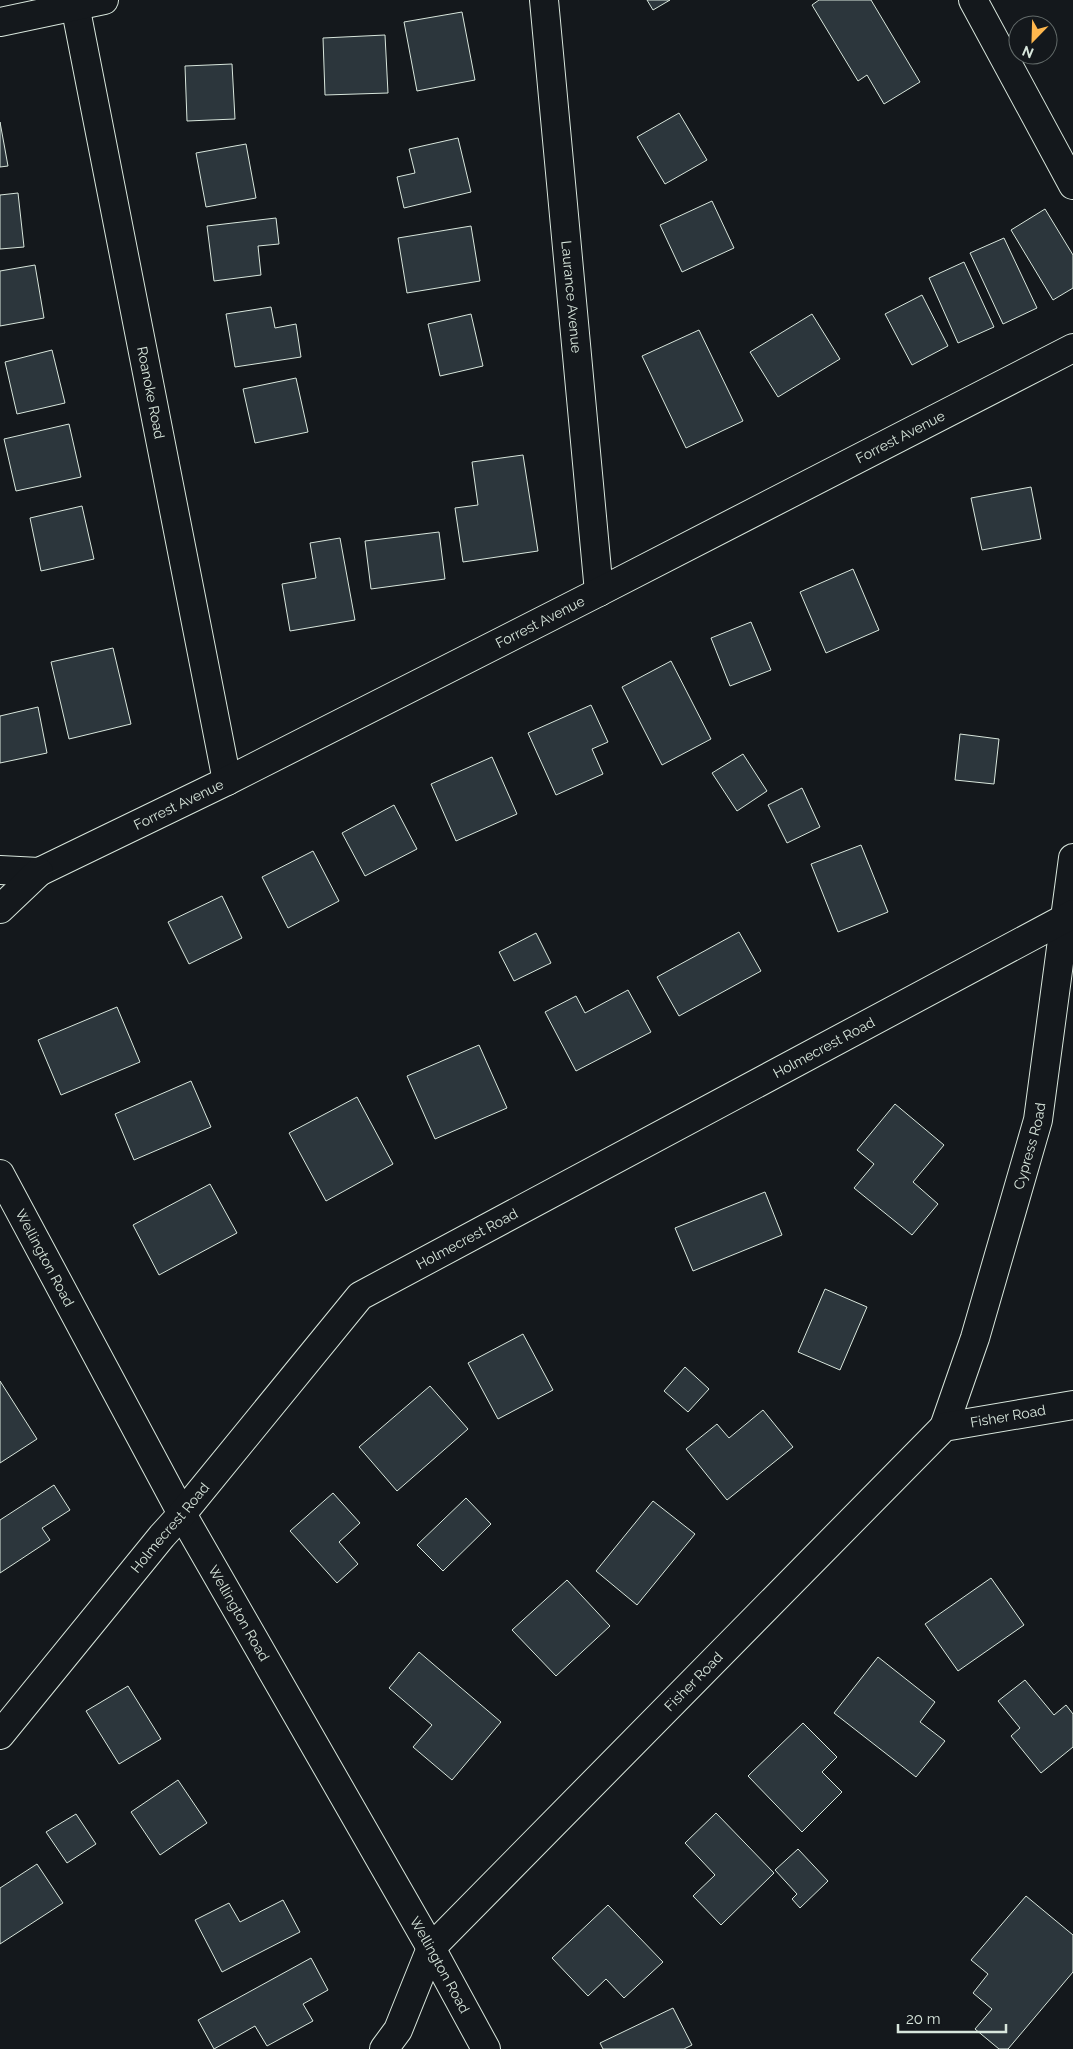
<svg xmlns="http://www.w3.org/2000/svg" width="1073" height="2049" viewBox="0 0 1073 2049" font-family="Raleway,sans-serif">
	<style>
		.building { fill: #2c363c; stroke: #d8e6dc }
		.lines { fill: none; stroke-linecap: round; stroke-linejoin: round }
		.minor-casing { stroke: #d8e6dc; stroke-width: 30 }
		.minor { stroke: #14181c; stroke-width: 28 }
		.labels { text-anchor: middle; stroke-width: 4; stroke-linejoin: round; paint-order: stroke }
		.street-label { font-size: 14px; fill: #d8e6dc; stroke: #14181c }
	</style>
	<rect width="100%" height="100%" fill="#14181c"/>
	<!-- building -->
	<path class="building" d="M647 0H670L653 10Z
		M819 0H871L920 82 884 104 867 75 858 81 812 5Z
		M462 12 475 80 417 91 404 22Z
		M385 35 388 93 325 95 323 38Z
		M232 64 235 119 187 121 185 66Z
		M679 113 707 160 665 184 637 137Z
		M0 122 8 166 0 167Z
		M458 138 471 192 404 208 397 177 415 173 409 149Z
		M246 144 256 198 206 207 196 153Z
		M18 193 24 247 0 249V195Z
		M712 201 734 248 682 272 660 225Z
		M1045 209 1073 255V288L1053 300 1011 230Z
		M276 218 279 244 258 246 261 275 214 281 207 226Z
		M471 226 480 281 407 293 398 238Z
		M1004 238 1037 308 1003 324 970 253Z
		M964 262 994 327 958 343 929 278Z
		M35 265 44 318 0 326V271Z
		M922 295 948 346 912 365 885 314Z
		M271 307 275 328 296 324 301 357 235 367 226 314Z
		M471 314 483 366 440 376 428 324Z
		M812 314 840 359 778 397 750 352Z
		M699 330 743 421 686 448 642 356Z
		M52 350 65 403 17 414 5 362Z
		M296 378 308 432 255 443 243 389Z
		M69 424 81 477 16 491 4 439Z
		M523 455 538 551 463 562 455 508 478 505 472 462Z
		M1031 487 1041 539 982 550 971 498Z
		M82 506 94 559 41 571 30 518Z
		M439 532 445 579 371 589 365 541Z
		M340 538 355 620 290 631 282 584 316 578 310 543Z
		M853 569 879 630 826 653 800 592Z
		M751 622 771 670 730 686 711 638Z
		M113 648 131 724 69 739 51 662Z
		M671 661 711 739 662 765 622 687Z
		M591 705 608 742 592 749 603 774 556 795 528 733Z
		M38 707 47 753 0 763V716Z
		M960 734 999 739 994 784 955 780Z
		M743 754 767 791 737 811 712 773Z
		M492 757 517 814 456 841 431 784Z
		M802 788 820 827 787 843 768 805Z
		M394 805 417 849 365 876 342 833Z
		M861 845 888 912 838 932 811 864Z
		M313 851 339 901 288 928 262 877Z
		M222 896 242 938 189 964 168 922Z
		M739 932 761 971 679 1016 657 977Z
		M536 933 551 963 514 981 499 952Z
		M628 990 651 1032 576 1071 545 1012 576 996 585 1013Z
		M117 1007 140 1062 61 1095 38 1040Z
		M479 1045 507 1108 435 1139 407 1076Z
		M191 1081 211 1127 134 1160 115 1114Z
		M357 1097 393 1164 326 1201 289 1133Z
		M895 1104 944 1145 913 1182 938 1204 912 1235 854 1188 874 1164 857 1150Z
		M210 1184 237 1233 159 1275 133 1225Z
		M765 1192 782 1235 693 1271 675 1228Z
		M825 1289 867 1307 840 1370 798 1352Z
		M523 1334 553 1390 498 1419 468 1363Z
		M685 1367 709 1389 688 1412 664 1391Z
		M0 1381 37 1439 0 1463Z
		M430 1386 468 1429 397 1491 359 1447Z
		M763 1410 793 1447 727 1500 686 1449 717 1424 729 1438Z
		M54 1485 70 1510 42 1528 50 1540 0 1573V1520Z
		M333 1493 360 1523 339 1542 358 1564 337 1583 290 1531Z
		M466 1498 491 1524 443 1571 417 1545Z
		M653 1501 695 1534 637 1605 596 1571Z
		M991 1578 1024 1625 958 1671 925 1624Z
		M567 1580 610 1626 556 1676 512 1630Z
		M419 1652 501 1722 452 1780 413 1747 432 1725 389 1688Z
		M878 1657 935 1702 920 1722 945 1741 916 1777 834 1713Z
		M1025 1680 1054 1715 1066 1705 1073 1714V1747L1041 1773 1011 1736 1020 1728 998 1701Z
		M128 1686 161 1739 119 1764 86 1711Z
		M803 1723 837 1757 822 1772 842 1792 802 1832 748 1776Z
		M178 1780 207 1823 160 1855 131 1812Z
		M716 1813 774 1873 721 1925 693 1896 715 1875 685 1843Z
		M76 1814 96 1844 67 1863 46 1832Z
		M798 1849 828 1881 800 1908 792 1899 797 1894 775 1870Z
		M37 1864 63 1903 0 1944V1888Z
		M1026 1896 1073 1935V1972L1008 2049H999L975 2029 992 2009 973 1993 988 1974 971 1960Z
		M283 1900 300 1932 222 1972 195 1920 229 1903 240 1922Z
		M608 1905 663 1962 624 1998 606 1979 588 1996 552 1958Z
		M311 1958 328 1990 303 2004 313 2021 267 2046 255 2026 214 2049 198 2020Z
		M673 2008 692 2045 684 2049H603L600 2043Z"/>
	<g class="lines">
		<!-- minor casing -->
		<g class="minor-casing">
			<g id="minor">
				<path id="s1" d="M544 0 599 592"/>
				<path d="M973 0 1073 185"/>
				<path id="s2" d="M75 5 227 781"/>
				<path d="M0 22 104 0"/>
				<path id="s3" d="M0 870 39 872 227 781 599 592 1073 348"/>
				<path d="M0 909 39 872"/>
				<path id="s4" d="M0 1174 182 1514 431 1948 486 2049"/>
				<path id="s5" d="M944 1427 975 1338 1038 1120 1073 858"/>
				<path id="s6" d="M0 1735 162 1536 182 1514 360 1296 1073 914"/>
				<path id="s7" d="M384 2049 398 2030 431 1948 944 1427 1073 1405"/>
			</g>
		</g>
		<!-- minor -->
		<use href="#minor" class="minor"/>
	</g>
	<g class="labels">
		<!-- street labels -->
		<g class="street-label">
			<text dy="5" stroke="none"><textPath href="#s1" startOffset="298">Laurance Avenue</textPath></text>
			<text dy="5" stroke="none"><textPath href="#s2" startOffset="395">Roanoke Road</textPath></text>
			<text dy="5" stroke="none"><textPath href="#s3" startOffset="1004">Forrest Avenue</textPath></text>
			<text dy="5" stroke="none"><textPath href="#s3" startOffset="599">Forrest Avenue</textPath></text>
			<text dy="5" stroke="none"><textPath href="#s3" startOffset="194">Forrest Avenue</textPath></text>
			<text dy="5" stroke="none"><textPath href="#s6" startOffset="1094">Holmecrest Road</textPath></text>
			<text dy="5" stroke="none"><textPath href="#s5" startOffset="294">Cypress Road</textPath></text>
			<text dy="5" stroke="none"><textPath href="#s6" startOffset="689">Holmecrest Road</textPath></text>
			<text dy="5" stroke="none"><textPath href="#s4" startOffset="95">Wellington Road</textPath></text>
			<text dy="5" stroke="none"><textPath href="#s7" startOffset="908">Fisher Road</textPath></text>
			<text dy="5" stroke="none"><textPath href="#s6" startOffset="268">Holmecrest Road</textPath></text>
			<text dy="5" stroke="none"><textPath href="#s4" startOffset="500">Wellington Road</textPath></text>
			<text dy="5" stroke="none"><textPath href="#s7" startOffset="486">Fisher Road</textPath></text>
			<text dy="5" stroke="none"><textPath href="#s4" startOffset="905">Wellington Road</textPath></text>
		</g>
	</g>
	<!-- north arrow -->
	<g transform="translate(1033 40) rotate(203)"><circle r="24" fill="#14181c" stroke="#626a69"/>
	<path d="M0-4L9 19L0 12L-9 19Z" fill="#ffb74d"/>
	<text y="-8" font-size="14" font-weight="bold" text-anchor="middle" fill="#d8e6dc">N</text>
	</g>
	<!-- scale -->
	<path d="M898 2024v8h108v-8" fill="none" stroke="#d8e6dc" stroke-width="2.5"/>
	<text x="906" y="2024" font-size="15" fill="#d8e6dc" stroke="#14181c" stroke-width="4" paint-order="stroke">20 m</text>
</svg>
